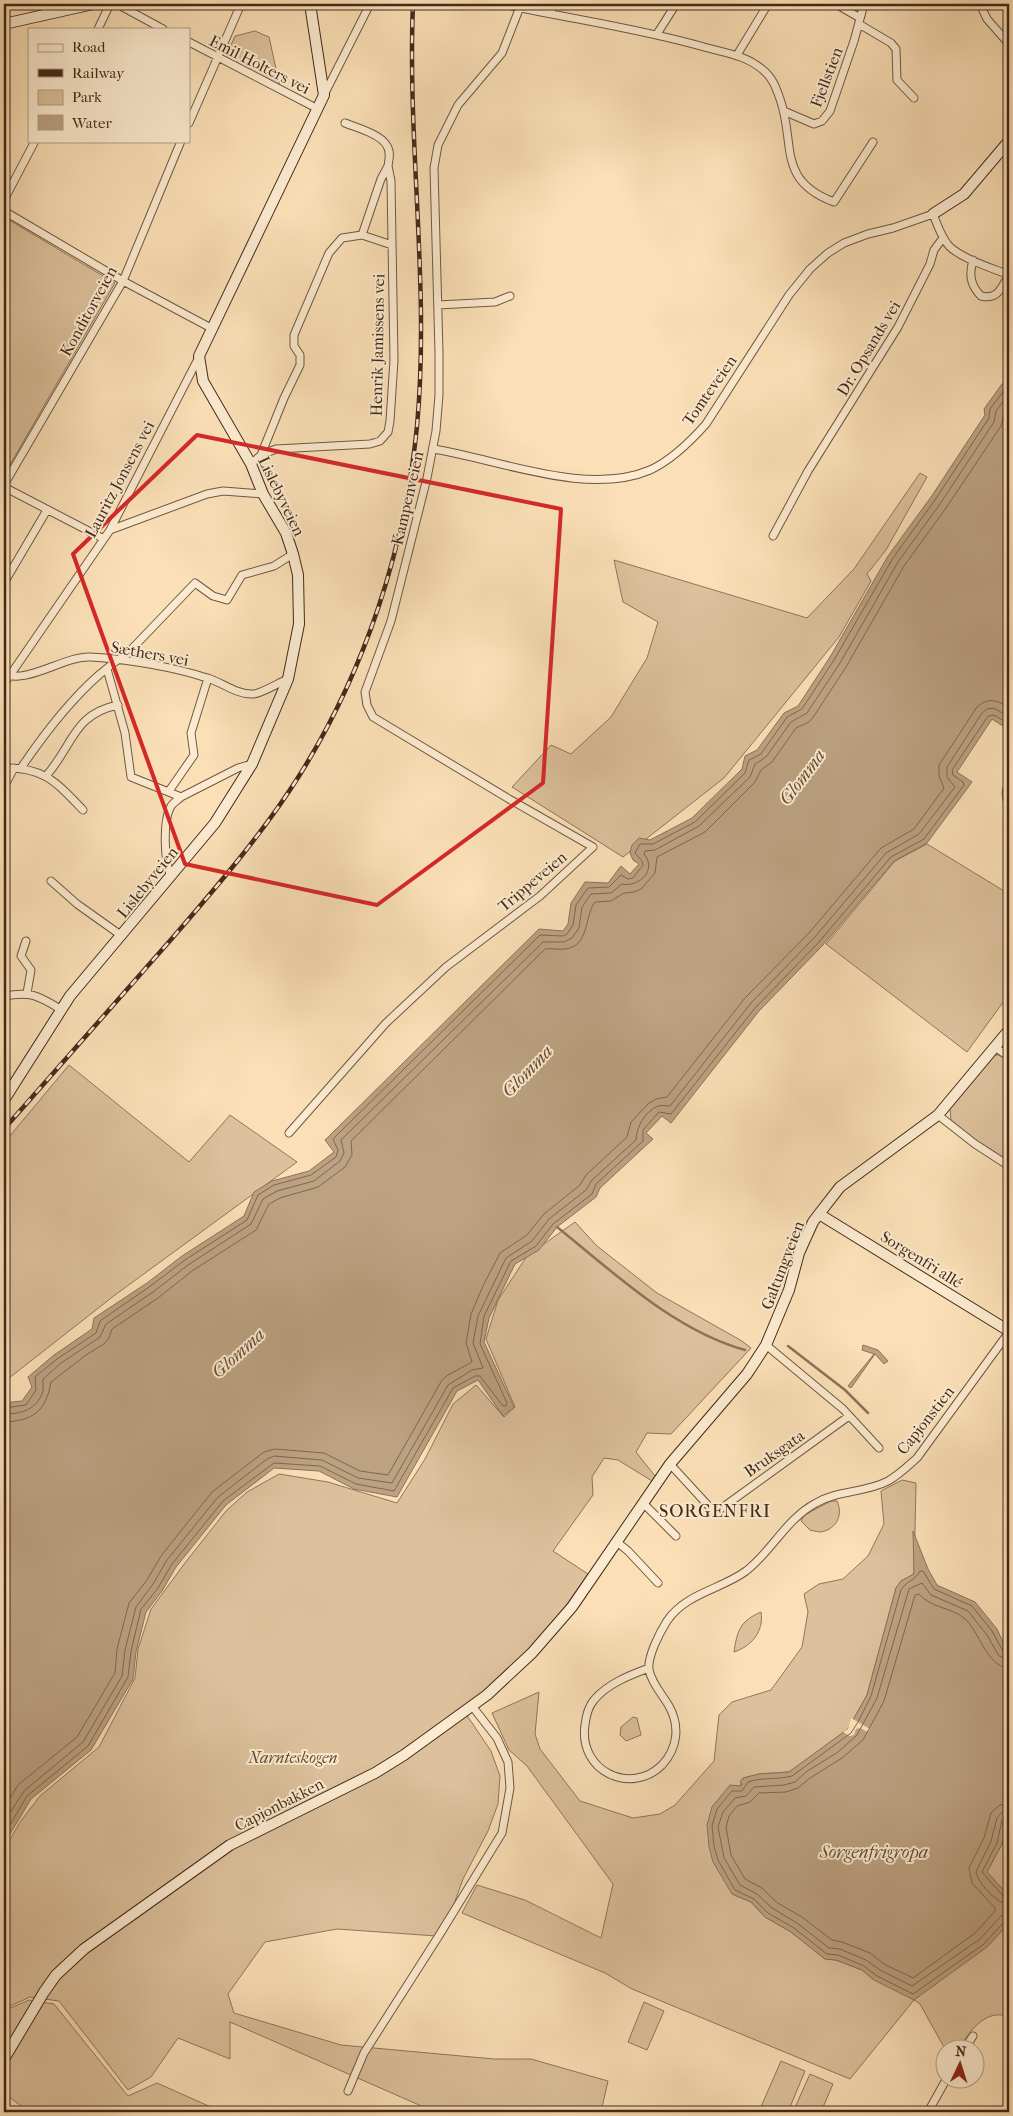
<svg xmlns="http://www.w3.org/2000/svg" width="1013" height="2116" viewBox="0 0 1013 2116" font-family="'IM FELL French Canon',serif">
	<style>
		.green { fill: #dcc19c; stroke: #90755b }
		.water { fill: #bca282; stroke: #8c7258 }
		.pier { fill: #fbe0b7 }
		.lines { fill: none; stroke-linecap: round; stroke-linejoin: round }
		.shore { stroke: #80664e; stroke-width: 1 }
		.stream { stroke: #8c7258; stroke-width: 2.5 }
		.street-casing { stroke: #715741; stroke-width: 9 }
		.secondary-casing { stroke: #43291a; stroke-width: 12 }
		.street { stroke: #fcebd0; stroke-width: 7 }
		.secondary { stroke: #fcebd0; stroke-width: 10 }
		.rail-casing { stroke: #43291a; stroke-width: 4.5 }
		.rail { stroke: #fcebd0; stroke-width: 2.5; stroke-dasharray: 8; stroke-linecap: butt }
		.marked { fill: none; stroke: #d62828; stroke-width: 4; stroke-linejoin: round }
		.labels { text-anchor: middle; stroke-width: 4; stroke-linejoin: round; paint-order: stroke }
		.street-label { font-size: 16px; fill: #43291a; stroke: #fcebd0 }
		.park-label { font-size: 16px; font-style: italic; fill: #624734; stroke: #fcebd0 }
		.water-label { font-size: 18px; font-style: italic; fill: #674d39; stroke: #fcebd0 }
		.neighbourhood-label { font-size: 18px; letter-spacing: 1px; fill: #43291a; stroke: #fcebd0 }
	</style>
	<rect width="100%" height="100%" fill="#fbe0b7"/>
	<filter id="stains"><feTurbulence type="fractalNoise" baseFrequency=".004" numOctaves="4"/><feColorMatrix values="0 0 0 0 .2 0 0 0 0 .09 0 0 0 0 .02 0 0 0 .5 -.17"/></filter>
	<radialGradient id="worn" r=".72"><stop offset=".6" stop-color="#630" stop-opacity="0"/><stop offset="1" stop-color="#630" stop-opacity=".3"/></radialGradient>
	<!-- green -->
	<path class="green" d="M255 31 269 37 280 87 228 60 227 54 235 36Z
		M4 217 115 283 4 475Z
		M920 473 927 477 886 550 867 574 871 581 839 637 724 778 623 857 512 787 551 745 571 754 611 717 647 658 658 622 623 602 614 560 807 618 854 569Z
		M927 844 1009 894V994L967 1052 826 944 895 861Z
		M994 1055H1000L1009 1060V1161L973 1138 951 1120 950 1109Z
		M69 1065 189 1162 230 1115 297 1162 115 1295 4 1382V1143Z
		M575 1222 597 1246 657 1293 742 1341 751 1348 671 1434 647 1433 636 1452 655 1476 652 1481 618 1460 604 1458 592 1477 593 1495 553 1551 588 1574 556 1620 516 1665 464 1711 491 1751 500 1776 498 1804 488 1831 463 1879 451 1912 436 1936 337 1929 265 1942 228 1994 234 2013 341 2045 494 2059H531L608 2081 601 2112H435L230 2022V2059L178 2038 151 2077 128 2090 59 2001 30 1997 4 2009V1850L20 1822 40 1796 99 1747 135 1678 138 1649 151 1609 185 1563 226 1511 247 1492 279 1474 328 1482 397 1503 425 1459 453 1404 476 1385 504 1417 515 1407 486 1339 498 1300 527 1256Z
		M902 1480 916 1483 914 1574 901 1581 896 1588 867 1695 848 1729 789 1772 759 1774 743 1778 740 1786H730L712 1807 732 1894 751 1902 765 1917 791 1932 825 1959 836 1960 862 1970 874 1980 987 1947 1009 1923V2017C1006 2016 1001 2014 997 2015 980 2016 967 2035 960 2048L945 2049 920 2004 914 2000 850 2079 632 1989 605 1973 462 1913 477 1885 525 1900 601 1938 613 1884 527 1766 509 1750 492 1713 539 1692 535 1734 540 1749 580 1801 633 1818 660 1814 675 1805 714 1761 719 1715 732 1702 771 1690 802 1647 808 1612 804 1594 819 1584 843 1579 868 1556 884 1524 881 1491Z
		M831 1501H837C844 1516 835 1531 819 1532L810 1530 801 1521 804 1516 810 1512Z
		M761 1612C764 1631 752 1646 734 1652 737 1631 740 1621 761 1612Z
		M633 1717 637 1718 641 1735 626 1741 620 1735 621 1727Z
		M1009 1818V1899L1008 1895 987 1872 1002 1844Z
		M29 2000 54 2004 128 2096 157 2083 222 2112H29L4 2093V2011Z
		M644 2002 664 2011 647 2050 628 2042Z
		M781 2061 805 2071 788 2112H768L760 2109Z
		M810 2074 833 2084 821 2112H793Z"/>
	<!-- water -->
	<path class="water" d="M1009 378V730L992 719 957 772 972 782 927 843 894 861 823 945 759 1011 671 1123 662 1116 646 1133 653 1139 600 1188 596 1197 557 1227 539 1250 515 1264 489 1318 484 1342 514 1407 503 1416 478 1380 457 1391 397 1497 354 1489 319 1471 274 1468 226 1505 176 1567 162 1591 146 1612 136 1652 133 1679 91 1750 31 1799 4 1844V1403L22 1401 32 1387 28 1377 54 1355 92 1329 94 1318 147 1283 182 1256 244 1216 254 1192 272 1181 309 1171 334 1152 325 1140 539 929 563 931 568 924 571 903 585 882 608 883 621 866 630 874 639 864 633 860 630 853 632 845 639 838 650 840 692 818 742 769 745 756 757 750 784 713 798 706 830 657 888 556 931 497 985 415 984 409 1002 384Z
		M863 1345 878 1350 888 1361 884 1364 875 1354 851 1388 848 1386 874 1354 862 1350Z
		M913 1531 928 1569 937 1585 975 1602 997 1629 1009 1655V1818L1002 1844 987 1872 1008 1895 1009 1923 987 1947 914 2000 874 1980 862 1970 836 1960 825 1959 791 1932 765 1917 751 1902 732 1894 713 1862 709 1847 707 1825 712 1807 730 1785 740 1786 742 1784 740 1782 743 1778 759 1774 789 1772 848 1729 867 1695 896 1588 901 1581 914 1574Z"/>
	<!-- pier -->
	<path class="pier" d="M851 1718 870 1729 868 1732 860 1728 856 1729 854 1735 850 1736 843 1732 848 1729Z"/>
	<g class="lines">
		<!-- shore -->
		<path class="shore" d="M4 1408 26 1405 36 1390 35 1377 57 1359 96 1333 100 1321 149 1287 185 1260 247 1220 258 1195 274 1185 311 1175 336 1157 338 1150 333 1139 540 935 563 936 567 934 573 925 576 905 588 888 609 887 621 875 628 879 633 878 643 865 642 861 635 853 640 844H653L695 822 745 773 749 760 761 754 787 717 802 709 834 660 893 558 935 500 989 418 990 409 1009 384
			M4 1414C21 1414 37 1410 43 1391 44 1387 42 1383 43 1379L61 1363 100 1337 106 1324 153 1292 188 1265 251 1224 263 1199 277 1191 314 1181 340 1161 344 1153 341 1140 543 942H564L572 938 579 928 582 907 591 894 611 893 622 884C638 888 658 870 644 854L645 851 655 850 699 826 750 777 755 764 766 757 791 722 807 713 840 663 898 562 940 504 994 422 996 411 1009 393
			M4 1422C33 1421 46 1411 51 1382L86 1355 104 1344 109 1338 112 1329 158 1298 192 1271 256 1230 269 1204 280 1198 318 1187 345 1167 352 1155 351 1141 545 949C552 948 559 950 565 949 590 946 584 916 595 902L611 901 624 893 634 892 641 889 655 873 657 857 705 832 755 782 761 770 772 762 796 728 809 722 814 716 846 667 904 566 946 508 1001 426 1004 413 1009 406
			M1009 1654 1003 1651 992 1631 972 1606 934 1589 923 1571H920C916 1580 906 1581 901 1590L871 1696 858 1722 851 1733 792 1776C777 1780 762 1777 748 1782L742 1791H732L717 1809 712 1826 714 1846 718 1860 735 1890 754 1899 768 1913 794 1928 827 1954 838 1955 864 1966 877 1976 913 1994 984 1944 1004 1922 1009 1920
			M1009 1660 999 1656 987 1635 968 1611 931 1595 922 1583 909 1589 877 1698 857 1735 838 1752 806 1772 795 1782 784 1785 754 1787 746 1796 735 1798 723 1812 718 1827 724 1858 740 1885 757 1894 772 1908 797 1923 829 1948 840 1949 866 1960 880 1970 912 1986 980 1939 1001 1916 1009 1913
			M1009 1668C986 1667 980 1631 964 1618 950 1607 931 1608 919 1594L915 1595 884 1701 863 1740 842 1758 810 1778 798 1788 786 1792 759 1793 750 1802 737 1806 729 1816 726 1827 731 1855 745 1879 762 1888 776 1902 802 1917 832 1940 842 1942 870 1953 884 1964 913 1978 975 1933 995 1911V1908L972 1883 969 1868 984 1838 991 1813 1000 1805 1009 1803
			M4 1808 18 1785 77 1737 115 1673 117 1649 129 1603 147 1580 161 1556 212 1492 264 1452 275 1449 324 1453 360 1471 388 1475 442 1380 448 1375 472 1362 466 1343 471 1314 483 1286 500 1253 527 1235 544 1214 580 1185 586 1175 627 1137 631 1122 648 1104 656 1099 667 1097 745 998 809 933 881 848 914 829 944 788 939 776V765L977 707C988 697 998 700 1009 708
			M1009 1811 1002 1812 997 1818 991 1841 976 1872C978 1883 997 1904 1009 1905
			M1009 1817 1002 1820 997 1843 982 1872 1004 1897 1009 1899
			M4 1822 24 1791 83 1742 122 1676 125 1650 136 1607 153 1584 167 1560 218 1497 267 1459 274 1456 322 1460 358 1478 392 1483 448 1385 472 1370 483 1368 473 1343 478 1316 506 1258 532 1241 549 1219 586 1190 592 1180 636 1140C636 1128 645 1111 658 1106 662 1105 666 1106 670 1106L751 1003 814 938 886 853 919 834 955 787 947 777V767L982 713 987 709 994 708 1009 717
			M4 1835 27 1796 88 1746 128 1677 131 1651 141 1609 158 1588 172 1564 223 1501 274 1463 320 1466 356 1484 394 1491 453 1388 475 1376H480L503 1406H506L507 1403 480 1344 484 1316 511 1261 536 1246 553 1224 592 1194 596 1184 643 1141V1130L659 1112 671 1114 755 1008 819 942 891 857 924 839 964 785 963 782 953 775 952 770 988 716 994 715 1009 724"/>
		<!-- stream -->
		<path class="stream" d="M557 1227C613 1272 675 1331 745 1350
			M788 1346 845 1390 868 1413"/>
		<!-- street casing -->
		<g class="street-casing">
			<path id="street" d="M117 4 163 29
				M503 4C570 19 638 28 704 47 725 53 746 55 763 70 773 78 776 88 780 99 796 144 776 180 834 202L873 142
				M836 4 860 18
				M980 4 987 19 1009 44
				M551 12 554 4
				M859 24 891 43 896 49 897 80 914 98
				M98 29 110 4
				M657 34 676 4
				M189 42 318 109
				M737 55 768 4
				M324 95 370 4
				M786 112 814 124 822 121 830 111 854 41 864 4
				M189 123 241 4
				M345 123C357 128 381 134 387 146 391 152 389 160 388 166
				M4 200 35 141
				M4 211 123 281 211 328
				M973 260C969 274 970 285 981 296 998 300 1001 288 1009 275
				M438 305 495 302 510 296
				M433 449C498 459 587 497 650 470 672 460 690 442 706 424L789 295 810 269 828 253 844 243 868 234 893 228 933 214C937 224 941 237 949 246 962 259 992 268 1009 275
				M261 455 284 398 300 365V355L294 346V335L329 253 342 238 362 235
				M251 464 261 455 276 449 370 444 380 441 388 432 390 421 394 360 391 181 388 166 381 179 362 235 392 245
				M4 485 123 281 181 141
				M4 487 104 539
				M110 530 207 494 223 491 263 494
				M773 536 808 471 898 327 930 264 934 250 943 238
				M4 583 47 510
				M107 669 125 733 131 777 181 797 238 768 252 764
				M4 673C24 686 66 655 91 657 126 659 174 667 207 678 222 682 237 695 253 694 261 694 280 682 288 679
				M4 684 110 530 199 357
				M4 768C44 767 56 782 83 810
				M21 768C44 734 69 701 100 674 109 667 114 661 125 656L195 583 213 596 227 600 242 575 274 566 293 554
				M46 776C73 746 73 714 118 705
				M1009 786C1005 790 1006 794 1007 800H1009
				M4 787 14 768
				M169 791 194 755 191 733 208 678
				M171 876C164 862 163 822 170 808 172 803 178 800 181 797
				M51 881 77 904 122 936
				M26 941 21 956 31 970 27 993
				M4 996C32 991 38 996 62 1010
				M995 1047 1009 1057
				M938 1115 975 1144 1009 1166
				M289 1133 386 1023 446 967 540 896 593 847 509 799 373 717 367 705 365 692 391 621 427 478 436 431 439 395V352L434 168 438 145 458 105 502 53 520 7
				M766 1345 843 1409 879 1448
				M670 1464 715 1513 849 1416
				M643 1503 676 1536
				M617 1542 628 1551 658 1583
				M649 1668C630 1675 607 1684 594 1700 588 1707 586 1716 585 1725 578 1771 631 1796 662 1765 678 1748 680 1726 669 1706 662 1694 652 1684 649 1670 647 1657 660 1632 667 1621 686 1593 720 1590 746 1571 772 1551 786 1519 816 1503 838 1490 865 1493 888 1481 899 1475 908 1466 917 1458L1009 1332
				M965 2048 973 2036
				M348 2091 364 2053 440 1934 502 1833 510 1788 508 1762 497 1738 472 1706
				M928 2112 947 2078"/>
		</g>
		<!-- secondary casing -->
		<g class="secondary-casing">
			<path id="secondary" d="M4 24 93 4
				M933 214 964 194 1009 141
				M4 1100 70 996 215 823 252 764 288 679 299 624 298 575 293 554 286 533 263 494 251 464 203 381 199 356 324 95 310 4
				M819 1214 1009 1331
				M4 2059 44 1992 56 1975 84 1949 230 1845 375 1773 404 1755 487 1695 532 1653 572 1607 670 1464 747 1374 766 1345 789 1290 799 1253 813 1222 819 1214 840 1187 938 1115 1009 1030"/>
		</g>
		<!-- street -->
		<use href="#street" class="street"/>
		<!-- secondary -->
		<use href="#secondary" class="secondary"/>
		<!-- rail casing -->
		<g class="rail-casing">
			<path id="rail" d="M4 1129C61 1064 118 1000 175 935 219 884 263 833 299 776 365 671 405 549 417 426 430 286 407 144 413 4"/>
		</g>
		<!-- rail -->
		<use href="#rail" class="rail"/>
	</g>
	<!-- marked area -->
	<path class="marked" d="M197 435 561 509 543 783 377 905 185 864 73 554Z"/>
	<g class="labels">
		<!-- street labels -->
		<g class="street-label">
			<text transform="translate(260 64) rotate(27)" y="6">Emil Holters vei</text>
			<text transform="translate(826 77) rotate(-69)" y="6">Fjellstien</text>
			<text transform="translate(88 311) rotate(-61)" y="6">Konditorveien</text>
			<text transform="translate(377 345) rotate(-89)" y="6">Henrik Jamissens vei</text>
			<text transform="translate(868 348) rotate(-59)" y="6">Dr. Opsands vei</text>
			<text transform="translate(709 390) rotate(-55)" y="6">Tomteveien</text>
			<text transform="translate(119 479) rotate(-62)" y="6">Lauritz Jonsens vei</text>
			<text transform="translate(282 496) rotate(64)" y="6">Lislebyveien</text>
			<text transform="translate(407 498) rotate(-77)" y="6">Kampenveien</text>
			<text transform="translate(150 653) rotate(10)" y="6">Sæthers vei</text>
			<text transform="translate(532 881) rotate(-40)" y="6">Trippeveien</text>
			<text transform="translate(147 882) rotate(-51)" y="6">Lislebyveien</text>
			<text transform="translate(922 1259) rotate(32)" y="6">Sorgenfri allé</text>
			<text transform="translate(782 1265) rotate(-69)" y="6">Galtungveien</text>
			<text transform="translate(925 1420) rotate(-52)" y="6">Capjonstien</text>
			<text transform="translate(774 1453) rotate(-35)" y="6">Bruksgata</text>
			<text transform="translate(279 1804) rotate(-27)" y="6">Capjonbakken</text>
		</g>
		<!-- park labels -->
		<g class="park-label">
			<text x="293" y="1763">Narnteskogen</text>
		</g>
		<!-- water labels -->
		<g class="water-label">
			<text transform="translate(802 777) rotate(-53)" y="6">Glomma</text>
			<text transform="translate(527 1071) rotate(-46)" y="6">Glomma</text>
			<text transform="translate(238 1353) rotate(-42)" y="6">Glomma</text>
			<text x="874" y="1858">Sorgenfrigropa</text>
		</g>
		<!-- neighbourhood labels -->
		<g class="neighbourhood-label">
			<text x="715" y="1517">SORGENFRI</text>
		</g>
	</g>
	<!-- margin -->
	<rect width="1013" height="2116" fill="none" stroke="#fbe0b7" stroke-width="20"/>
	<rect x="5" y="5" width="1003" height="2106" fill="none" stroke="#43291a" stroke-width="2.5"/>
	<rect x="10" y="10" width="993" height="2096" fill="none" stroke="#43291a"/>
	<!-- legend -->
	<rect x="28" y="28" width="162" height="115" fill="#fcebd0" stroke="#b29d87"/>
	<rect x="38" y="44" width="25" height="8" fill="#fcebd0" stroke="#b29d87"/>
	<text x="72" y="52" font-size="15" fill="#43291a">Road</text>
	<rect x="38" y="69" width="25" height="8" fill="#43291a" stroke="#b29d87"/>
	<text x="72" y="78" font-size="15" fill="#43291a">Railway</text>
	<rect x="38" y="90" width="25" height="15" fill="#dcc19c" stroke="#b29d87"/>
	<text x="72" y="102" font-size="15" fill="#43291a">Park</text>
	<rect x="38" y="115" width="25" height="15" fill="#bca282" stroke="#b29d87"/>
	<text x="72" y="128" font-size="15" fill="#43291a">Water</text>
	<!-- north arrow -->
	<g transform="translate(960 2064) rotate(4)"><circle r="24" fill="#fcebd0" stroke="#b29d87"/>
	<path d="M0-4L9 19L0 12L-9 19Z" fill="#8f2418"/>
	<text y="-8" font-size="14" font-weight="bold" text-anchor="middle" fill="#43291a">N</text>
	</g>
	<rect width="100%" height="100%" filter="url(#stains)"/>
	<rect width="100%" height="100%" fill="url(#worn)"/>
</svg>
